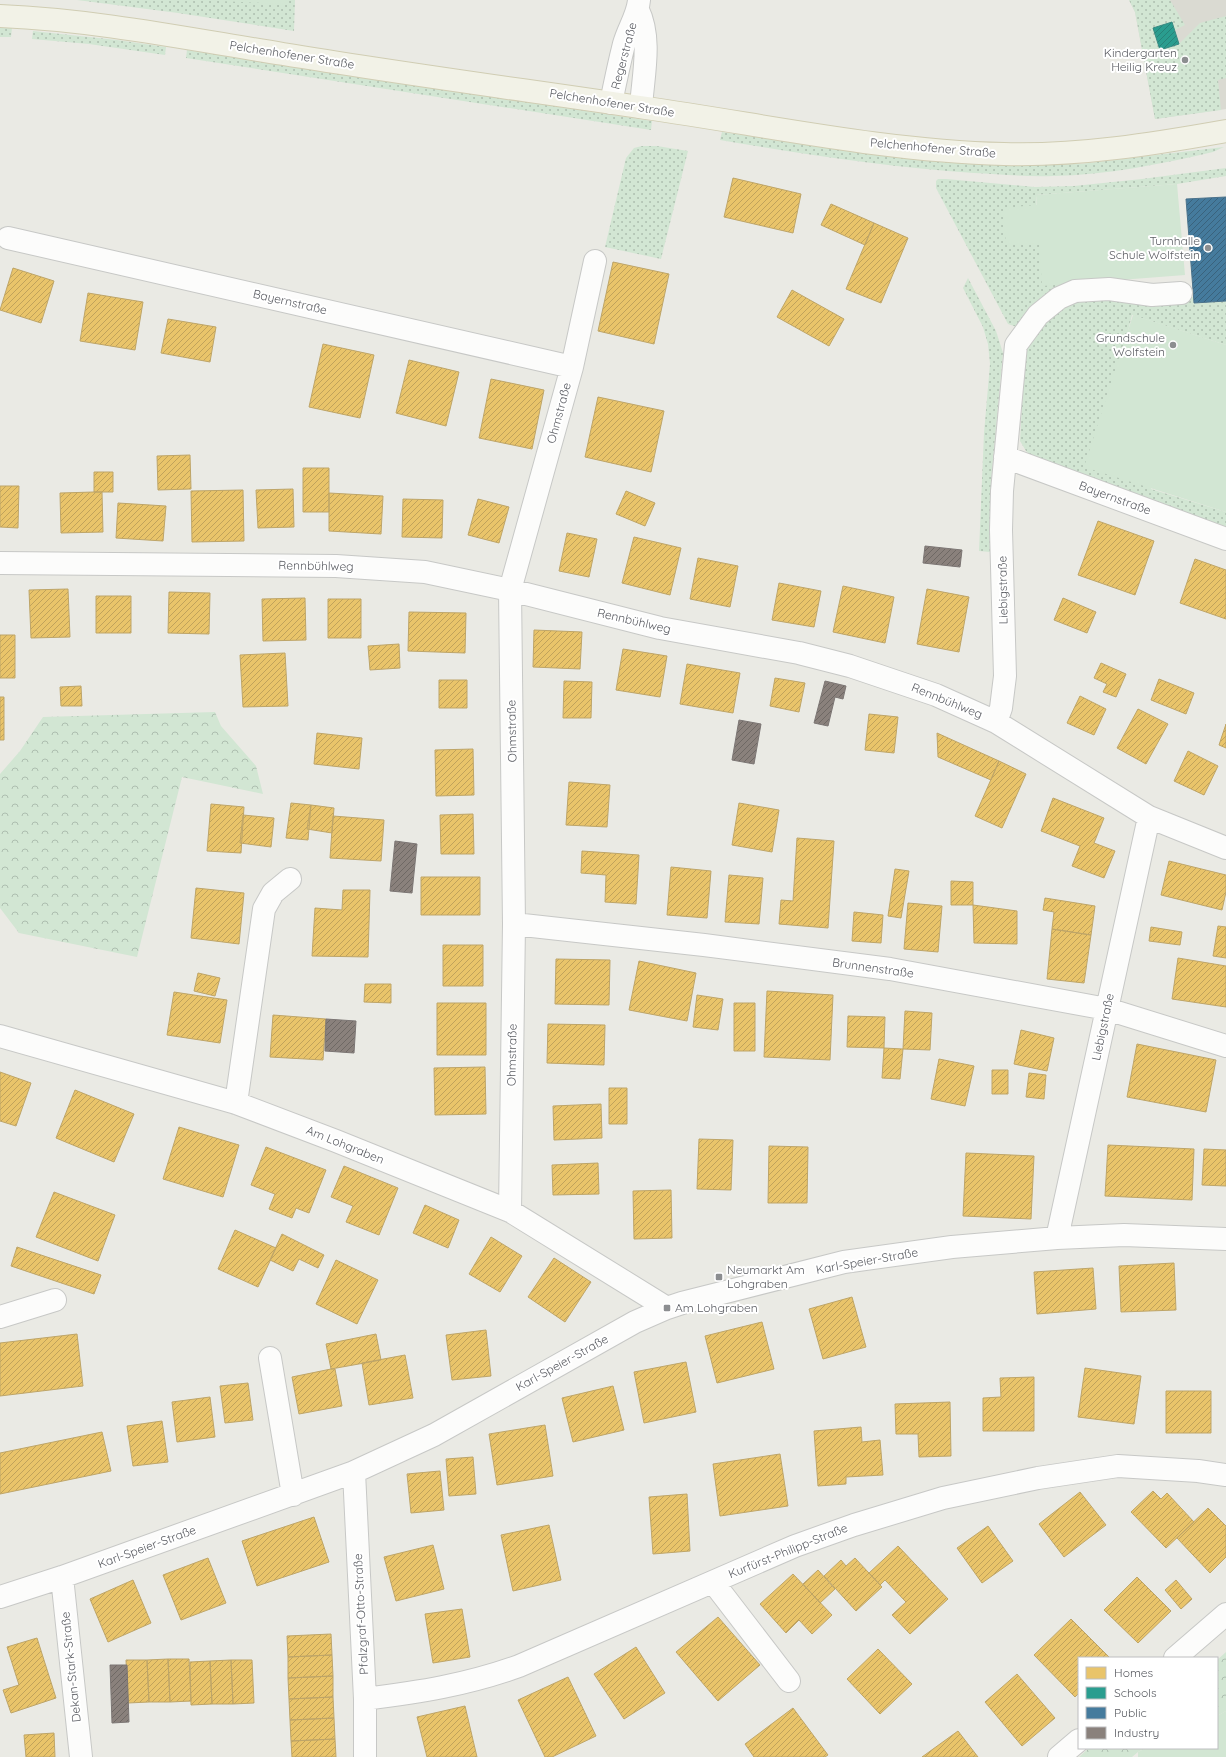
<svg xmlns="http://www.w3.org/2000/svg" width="1226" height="1757" viewBox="0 0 1226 1757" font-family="Quicksand,sans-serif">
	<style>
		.education { fill: #dadad2 }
		.grass { fill: url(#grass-dots) }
		.forest { fill: url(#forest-crowns) }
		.pitch { fill: #d2e6d3 }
		.homes { fill: url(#homes-hatch); stroke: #bea568 }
		.schools { fill: url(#schools-hatch); stroke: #388a82 }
		.public { fill: url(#public-hatch); stroke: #4b728b }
		.industry { fill: url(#industry-hatch); stroke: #7c7674 }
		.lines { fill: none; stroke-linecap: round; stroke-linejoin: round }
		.minor-casing { stroke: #c7c8c6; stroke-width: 24 }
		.major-casing { stroke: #d0cdb3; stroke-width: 24 }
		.minor { stroke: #fcfcfb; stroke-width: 22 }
		.major { stroke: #f2f2e7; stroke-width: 22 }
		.poi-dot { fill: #8c8e90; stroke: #fff; stroke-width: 1.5 }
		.labels { text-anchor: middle; stroke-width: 4; stroke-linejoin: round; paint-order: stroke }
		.poi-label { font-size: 12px; fill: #5a5c62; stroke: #fff; text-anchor: end }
		.street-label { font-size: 12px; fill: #5a5c62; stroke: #fff }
	</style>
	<defs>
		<pattern id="grass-dots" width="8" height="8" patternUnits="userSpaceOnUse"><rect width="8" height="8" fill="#d2e6d3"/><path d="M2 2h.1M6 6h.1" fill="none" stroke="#adbeaf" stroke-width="1.8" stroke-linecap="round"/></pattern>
		<pattern id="forest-crowns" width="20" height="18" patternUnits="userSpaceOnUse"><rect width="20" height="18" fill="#d2e6d3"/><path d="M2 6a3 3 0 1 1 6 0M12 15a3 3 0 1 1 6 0" fill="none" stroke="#adbeaf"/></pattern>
		<pattern id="homes-hatch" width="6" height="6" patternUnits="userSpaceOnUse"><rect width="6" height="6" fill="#e9c46a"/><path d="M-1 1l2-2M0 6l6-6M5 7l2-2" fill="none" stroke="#c0a25b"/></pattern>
		<pattern id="schools-hatch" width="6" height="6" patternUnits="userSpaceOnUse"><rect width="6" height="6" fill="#2a9d8f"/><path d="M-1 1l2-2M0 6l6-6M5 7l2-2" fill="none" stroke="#278378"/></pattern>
		<pattern id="public-hatch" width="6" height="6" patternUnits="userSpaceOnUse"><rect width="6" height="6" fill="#457b9d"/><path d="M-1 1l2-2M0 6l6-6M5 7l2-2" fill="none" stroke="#3a637d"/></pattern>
		<pattern id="industry-hatch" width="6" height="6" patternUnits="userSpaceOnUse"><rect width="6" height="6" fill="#8a817c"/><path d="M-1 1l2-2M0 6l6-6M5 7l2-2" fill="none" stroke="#6e6864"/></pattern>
	</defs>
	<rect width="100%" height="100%" fill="#eaeae4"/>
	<!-- education -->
	<path class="education" d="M1129 0H1226V109L1155 119 1135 12Z"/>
	<!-- grass -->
	<path class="grass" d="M77 0H295L294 31 178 13Z
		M1129 0H1170L1185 25 1175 30 1172 22 1153 28 1161 50 1179 44 1200 23 1226 16V78L1218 80 1221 110 1155 119 1135 12Z
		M0 27 12 28 11 37H0Z
		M33 31 117 40 166 47 165 55 89 44 32 39Z
		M187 50 652 121 651 130 186 58Z
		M722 132 904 158 1012 165 1080 164 1224 147 1213 152C1161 164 1107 175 1053 176 1026 177 1000 174 974 173 889 167 804 154 720 140Z
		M642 146H657L688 151 661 259 605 247 626 158 634 148Z
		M1226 168V176L1177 184 1036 195 1039 242 1076 284 1017 327 1008 324 936 188V181L938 179H946L1035 187 1074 186 1142 179Z
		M968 278 996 331 1003 353 991 481 990 552 979 551 984 433 990 364 988 344 983 327 963 288Z
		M1193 297 1194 303 1226 301V345L1132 315 1128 331 1151 489 1226 512V529L1034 458 1026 451 1020 441 1025 352 1028 341 1069 299 1156 301Z"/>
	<!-- forest -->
	<path class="forest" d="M215 712 221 726 256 766 263 794 182 777 137 957 19 933 0 908V774L20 751 43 717Z
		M1226 1652V1711L1217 1716V1660Z
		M1089 1748H1146L1138 1752 1132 1757H1079Z"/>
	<!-- pitch -->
	<path class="pitch" d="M200 0H285L284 4Z
		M1177 184 1185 275 1042 286 1039 243 1006 245 1003 208 1037 205 1036 195Z
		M1133 315 1226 345V512L1084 467Z
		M1226 1711V1757H1138V1752L1146 1748H1217V1716Z"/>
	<!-- homes -->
	<path class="homes" d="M733 178 801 194 793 233 724 217Z
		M831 204 874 223 865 245 821 225Z
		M874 223 908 238 881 303 846 289Z
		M613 262 669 274 654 344 598 331Z
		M13 268 54 281 41 323 0 310Z
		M792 290 844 319 829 346 777 317Z
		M88 293 143 302 135 350 80 341Z
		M168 319 216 327 210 362 161 353Z
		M323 344 374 355 360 418 309 407Z
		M409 360 459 372 446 426 396 413Z
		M491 379 544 390 532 449 479 438Z
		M598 397 664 411 651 472 585 457Z
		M190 455 191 489 158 490 157 456Z
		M303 468H329V512H303Z
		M94 472H113V492H94Z
		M0 486H19L18 528 0 527Z
		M293 489 294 527 258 528 256 490Z
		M243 490 244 541 192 542 191 491Z
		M626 491 655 503 645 526 616 514Z
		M94 492H102L103 532 61 533 60 493Z
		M329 493 383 496 381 534 329 531Z
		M403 499 443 500 442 538 402 537Z
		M478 499 509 507 499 543 468 535Z
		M118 503 166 506 163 541 116 538Z
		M1098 521 1154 541 1135 595 1078 575Z
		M567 533 597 539 589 577 559 571Z
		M634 537 681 548 670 595 622 583Z
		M698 558 738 566 730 607 690 599Z
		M1195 559 1226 570V619L1180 603Z
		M779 583 821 591 814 627 772 620Z
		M843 586 894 597 885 643 833 632Z
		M68 589 70 637 31 638 29 590Z
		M927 589 969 597 959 652 917 644Z
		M169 592 210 593 209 634 168 633Z
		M96 596H131V633H96Z
		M305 598 306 640 263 641 262 599Z
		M1063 598 1096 612 1087 633 1054 620Z
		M328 599H361V638H328Z
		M409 612 466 613 465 653 408 651Z
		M534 630 582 632 580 669 533 667Z
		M0 635H15V678H0Z
		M399 644 400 668 370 670 368 646Z
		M623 649 667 656 660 697 616 690Z
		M285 653 288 706 243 707 240 655Z
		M1101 663 1126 674 1116 697 1103 692 1107 684 1094 678Z
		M687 664 740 673 733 713 680 704Z
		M775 678 805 683 799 712 770 706Z
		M1159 679 1194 693 1186 714 1151 700Z
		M439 680H467V708H439Z
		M564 681 592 682 591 718H563Z
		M81 686 82 706H61L60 687Z
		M1080 696 1106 709 1094 735 1067 723Z
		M0 697H4V740H0Z
		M1138 709 1168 724 1146 764 1117 748Z
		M869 714 898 717 894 753 865 750Z
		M1226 724V748L1219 745Z
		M317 733 362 738 359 769 314 764Z
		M937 733 999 761 991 780 938 757Z
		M473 749 474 795 436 796 435 750Z
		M1188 751 1218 766 1204 795 1174 781Z
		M999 761 1026 774 1002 828 975 816Z
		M569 782 610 785 607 827 566 825Z
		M1053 798 1104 818 1094 843 1115 851 1104 878 1072 866 1080 846 1041 831Z
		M291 803 311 805 308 840 286 838Z
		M739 803 779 810 772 852 732 845Z
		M211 804 244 807 241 853 207 851Z
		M311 805 334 808 332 833 307 829Z
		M473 814 474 854H441L440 815Z
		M243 815 274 818 271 847 240 843Z
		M333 816 384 820 381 861 330 858Z
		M797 838 834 841 828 928 779 924 781 900 793 901Z
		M582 851 639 855 636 904 605 902 606 875 581 873Z
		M1169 861 1226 875V892L1222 910 1161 895Z
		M671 867 711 871 707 918 667 915Z
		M895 869 909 871 901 918 888 916Z
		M729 875 763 878 759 924 725 922Z
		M421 877H480V915H421Z
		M951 881 973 882V905H951Z
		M196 888 244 893 239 944 191 938Z
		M343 890H370L368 957 312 956 315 908 342 910Z
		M1045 898 1095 906 1091 935 1052 929 1054 912 1043 910Z
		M908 903 942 906 938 952 904 949Z
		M973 905 1017 911V944L974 943Z
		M854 912 883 915 881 943 852 941Z
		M1218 926 1226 927V958L1213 956Z
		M1151 927 1182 932 1180 945 1149 941Z
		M1052 929 1091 935 1084 983 1047 979Z
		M443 945H483V986H443Z
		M1178 958 1226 966V1007L1172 999Z
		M556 959 610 960 609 1005 555 1004Z
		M639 961 696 973 687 1021 629 1010Z
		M198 973 220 978 215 996 194 991Z
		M365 984H391V1003L364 1002Z
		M767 991 833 995 830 1060 764 1057Z
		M174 992 227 1000 220 1043 167 1035Z
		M697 995 723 999 718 1030 693 1027Z
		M437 1003H486V1055H437Z
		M734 1003H755V1051H734Z
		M905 1011 932 1013 930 1050 903 1049Z
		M273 1015 326 1019 323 1060 270 1057Z
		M848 1016 885 1017 884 1048 847 1047Z
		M548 1024 605 1025 604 1065 547 1063Z
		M1021 1030 1054 1038 1047 1071 1014 1064Z
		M1137 1044 1216 1060 1206 1112 1127 1097Z
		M884 1048 903 1049 900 1079 882 1078Z
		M939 1059 974 1066 965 1106 931 1099Z
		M485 1067 486 1114 435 1115 434 1068Z
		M992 1070H1008V1094H992Z
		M0 1072 31 1083 16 1126 0 1121Z
		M1029 1073 1046 1075 1044 1099 1026 1097Z
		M609 1088H627V1124H609Z
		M75 1090 134 1114 114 1162 56 1138Z
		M601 1104 602 1138 554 1140 553 1106Z
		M179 1127 239 1145 223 1197 163 1179Z
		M699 1139 733 1140 731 1190 697 1189Z
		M1108 1145 1194 1149 1192 1200 1105 1196Z
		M769 1146 808 1147 807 1203H768Z
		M266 1147 326 1170 309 1213 296 1208 292 1218 269 1209 275 1194 251 1185Z
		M1204 1149 1226 1150V1186L1202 1185Z
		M966 1153 1034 1156 1031 1219 963 1216Z
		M598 1163 599 1194 553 1195 552 1165Z
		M344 1166 398 1188 379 1235 346 1222 353 1206 331 1197Z
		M671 1190 672 1238 634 1239 633 1191Z
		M54 1192 115 1215 98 1261 36 1237Z
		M425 1205 459 1220 448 1248 413 1233Z
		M235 1230 276 1248 258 1287 218 1269Z
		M282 1234 324 1255 318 1268 299 1259 293 1271 270 1260Z
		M491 1237 522 1256 500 1292 469 1274Z
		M17 1247 101 1275 94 1294 11 1266Z
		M554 1258 591 1282 565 1322 528 1297Z
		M336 1260 378 1280 357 1324 316 1304Z
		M1174 1263 1176 1310 1121 1312 1119 1266Z
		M1093 1268 1096 1309 1037 1314 1034 1272Z
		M852 1297 866 1347 823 1359 809 1309Z
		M762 1322 774 1369 717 1383 705 1336Z
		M486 1330 491 1376 452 1380 446 1335Z
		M77 1334 83 1386 0 1396V1343Z
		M376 1334 381 1360 331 1369 326 1344Z
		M405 1355 413 1398 369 1405 362 1363Z
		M686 1362 696 1412 644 1423 634 1372Z
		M1085 1368 1141 1376 1134 1424 1078 1417Z
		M331 1369H335L342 1406 299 1414 292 1377Z
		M1034 1377V1431H983V1398L1001 1397 1000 1378Z
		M248 1383 253 1420 225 1423 220 1386Z
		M613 1386 624 1430 573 1442 562 1398Z
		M1166 1391H1211V1433H1166Z
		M210 1397 215 1437 177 1442 172 1402Z
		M950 1402 951 1456 919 1457 918 1434H896L895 1404Z
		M162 1421 168 1462 133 1466 127 1426Z
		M545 1425 553 1476 497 1485 489 1434Z
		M861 1427 862 1442 880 1440 883 1475 846 1477V1484L818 1486 814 1431Z
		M102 1432 111 1471 0 1494V1453Z
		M780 1454 788 1506 720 1516 713 1464Z
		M473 1457 476 1494 449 1496 446 1459Z
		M440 1471 444 1510 411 1513 407 1474Z
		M1153 1491 1161 1499 1167 1493 1194 1522 1166 1548 1131 1512Z
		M1080 1492 1106 1525 1064 1557 1039 1524Z
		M687 1494 690 1551 653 1554 649 1497Z
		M1208 1508 1226 1526V1557L1210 1573 1177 1538Z
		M314 1517 329 1562 257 1586 242 1541Z
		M549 1525 561 1580 513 1591 501 1535Z
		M988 1526 1013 1561 982 1583 957 1548Z
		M433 1545 444 1589 396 1601 384 1557Z
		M898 1546 948 1599 910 1634 892 1615 906 1602 885 1580 880 1585 869 1573Z
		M208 1558 226 1603 181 1620 163 1575Z
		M855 1558 882 1587 856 1611 824 1576 841 1560 846 1566Z
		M818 1570 835 1589 820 1603 803 1584Z
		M793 1574 832 1615 812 1634 799 1620 786 1633 760 1604Z
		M1137 1577 1171 1611 1138 1643 1104 1610Z
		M133 1580 151 1623 108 1642 90 1599Z
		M1176 1580 1192 1599 1181 1609 1165 1590Z
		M462 1609 470 1657 433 1663 425 1614Z
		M718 1617 760 1665 718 1701 676 1652Z
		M1071 1619 1110 1658H1079V1693L1075 1697 1034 1655Z
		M331 1634 332 1655 288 1657 287 1636Z
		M37 1638 56 1698 11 1713 3 1690 19 1685 7 1647Z
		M636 1647 665 1693 624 1719 594 1674Z
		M878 1649 912 1684 880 1714 847 1679Z
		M332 1655 333 1676 288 1678V1657Z
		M168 1659 170 1702H149L147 1660Z
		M168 1659H189L191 1701 170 1702Z
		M126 1660H147L149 1702 128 1703Z
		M231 1660 233 1704H212L210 1661Z
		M231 1660H252L254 1703 233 1704Z
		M210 1661 212 1704 191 1705 190 1662Z
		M1017 1674 1055 1718 1022 1746 985 1702Z
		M333 1676V1697L289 1699 288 1678Z
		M568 1677 596 1736 552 1757H545L518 1700Z
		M333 1697 334 1718 290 1720 289 1699Z
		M465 1706 477 1757H427L417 1717Z
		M793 1708 828 1755 825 1757H754L745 1744Z
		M334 1718 335 1739 291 1741 290 1720Z
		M958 1731 978 1757H922Z
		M54 1733 55 1757H26L24 1735Z
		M335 1739 336 1757H292L291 1741Z"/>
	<!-- schools -->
	<path class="schools" d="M1172 22 1179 44 1160 50 1153 28Z"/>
	<!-- public -->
	<path class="public" d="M1226 197V301L1194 303 1186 199Z"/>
	<!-- industry -->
	<path class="industry" d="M925 546 962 550 960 567 923 563Z
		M825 681 846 686 843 699 835 697 828 726 814 723Z
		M739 720 761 724 754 764 732 760Z
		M395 841 417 844 412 893 390 891Z
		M326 1019 356 1021 354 1053 325 1051Z
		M110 1665H127L129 1722 112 1723Z"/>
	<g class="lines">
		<!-- minor casing -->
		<g class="minor-casing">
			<path id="minor" d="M638 10C652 39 643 76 641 107
				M611 103C615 83 619 64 624 44 628 29 638 15 639 0
				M8 238 572 367
				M1005 457 1226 539
				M0 563 336 566 425 572 510 590 660 628 799 653 850 666 936 695 996 722 1149 817 1226 848
				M996 722 1001 708 1005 676 1001 530 1002 491 1016 345 1038 315 1059 298 1075 291 1109 289 1152 295 1181 293
				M514 924 704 945 890 969 1107 1009 1226 1046
				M0 1036 236 1103 336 1141 510 1211 667 1308
				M236 1103 264 909 273 893 290 879
				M510 1211 514 924 510 590 572 367 595 261
				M1057 1238 1149 817
				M0 1317 55 1300
				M270 1358 293 1495
				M354 1472 365 1699V1757
				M62 1577 81 1757
				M713 1582 789 1681
				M0 1597 62 1577 354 1472 434 1435 635 1322 667 1308 682 1303 844 1262 952 1247 1057 1238 1124 1235 1226 1239
				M1175 1658 1226 1614
				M365 1699C420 1692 466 1685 519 1666L795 1546 854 1525 943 1498 1038 1478 1118 1466 1198 1471 1226 1475
				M1059 1757 1079 1740"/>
		</g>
		<!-- major casing -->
		<g class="major-casing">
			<path id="major" d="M0 16C96 20 189 39 283 54 404 74 525 90 646 108 765 125 884 151 1004 154 1079 156 1153 144 1226 131"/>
		</g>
		<!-- minor -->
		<use href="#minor" class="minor"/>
		<!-- major -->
		<use href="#major" class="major"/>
	</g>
	<!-- markers -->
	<g class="poi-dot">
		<circle cx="1185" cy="60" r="4"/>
		<circle cx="1208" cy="248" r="4"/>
		<circle cx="1173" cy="345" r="4"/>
		<rect x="715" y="1273" width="8" height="8" rx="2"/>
		<rect x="663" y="1304" width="8" height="8" rx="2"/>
	</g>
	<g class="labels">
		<!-- poi labels -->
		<g class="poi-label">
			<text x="1177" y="57">Kindergarten<tspan x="1177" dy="14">Heilig Kreuz</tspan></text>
			<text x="1200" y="245">Turnhalle<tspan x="1200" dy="14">Schule Wolfstein</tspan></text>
			<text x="1165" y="342">Grundschule<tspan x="1165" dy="14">Wolfstein</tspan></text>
			<text x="727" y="1274" text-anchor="start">Neumarkt Am<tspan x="727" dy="14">Lohgraben</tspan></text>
			<text x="675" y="1312" text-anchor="start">Am Lohgraben</text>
		</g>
		<!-- street labels -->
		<g class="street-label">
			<text transform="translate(292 55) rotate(9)" y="4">Pelchenhofener Straße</text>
			<text transform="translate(624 56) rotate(-75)" y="4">Regerstraße</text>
			<text transform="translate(612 103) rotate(9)" y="4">Pelchenhofener Straße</text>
			<text transform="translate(933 148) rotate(5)" y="4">Pelchenhofener Straße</text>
			<text transform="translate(290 302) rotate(13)" y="4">Bayernstraße</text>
			<text transform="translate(559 413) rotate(-75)" y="4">Ohmstraße</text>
			<text transform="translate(1115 498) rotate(20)" y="4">Bayernstraße</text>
			<text transform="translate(316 566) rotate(1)" y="4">Rennbühlweg</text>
			<text transform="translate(1003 590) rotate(-91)" y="4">Liebigstraße</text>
			<text transform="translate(634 621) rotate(13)" y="4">Rennbühlweg</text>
			<text transform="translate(947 701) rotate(22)" y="4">Rennbühlweg</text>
			<text transform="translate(512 731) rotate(-91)" y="4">Ohmstraße</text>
			<text transform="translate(873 968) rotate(8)" y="4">Brunnenstraße</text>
			<text transform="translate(1103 1027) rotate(-78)" y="4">Liebigstraße</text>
			<text transform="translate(512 1055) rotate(-89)" y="4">Ohmstraße</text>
			<text transform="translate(345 1145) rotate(22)" y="4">Am Lohgraben</text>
			<text transform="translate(867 1261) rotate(-10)" y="4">Karl-Speier-Straße</text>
			<text transform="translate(562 1363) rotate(-29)" y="4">Karl-Speier-Straße</text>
			<text transform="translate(147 1547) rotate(-20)" y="4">Karl-Speier-Straße</text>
			<text transform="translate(788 1551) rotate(-22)" y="4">Kurfürst-Philipp-Straße</text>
			<text transform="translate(361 1614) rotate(-93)" y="4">Pfalzgraf-Otto-Straße</text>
			<text transform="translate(71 1667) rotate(-96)" y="4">Dekan-Stark-Straße</text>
		</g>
	</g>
	<!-- legend -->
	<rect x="1078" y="1657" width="140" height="92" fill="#ffffff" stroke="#bdbec0"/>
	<rect x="1086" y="1667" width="20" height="12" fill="#e9c46a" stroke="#bdbec0"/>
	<text x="1114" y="1677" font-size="12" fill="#5a5c62">Homes</text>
	<rect x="1086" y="1687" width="20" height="12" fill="#2a9d8f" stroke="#bdbec0"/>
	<text x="1114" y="1697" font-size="12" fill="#5a5c62">Schools</text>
	<rect x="1086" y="1707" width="20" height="12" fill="#457b9d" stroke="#bdbec0"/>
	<text x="1114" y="1717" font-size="12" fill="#5a5c62">Public</text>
	<rect x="1086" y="1727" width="20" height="12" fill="#8a817c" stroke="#bdbec0"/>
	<text x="1114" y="1737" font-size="12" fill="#5a5c62">Industry</text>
</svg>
